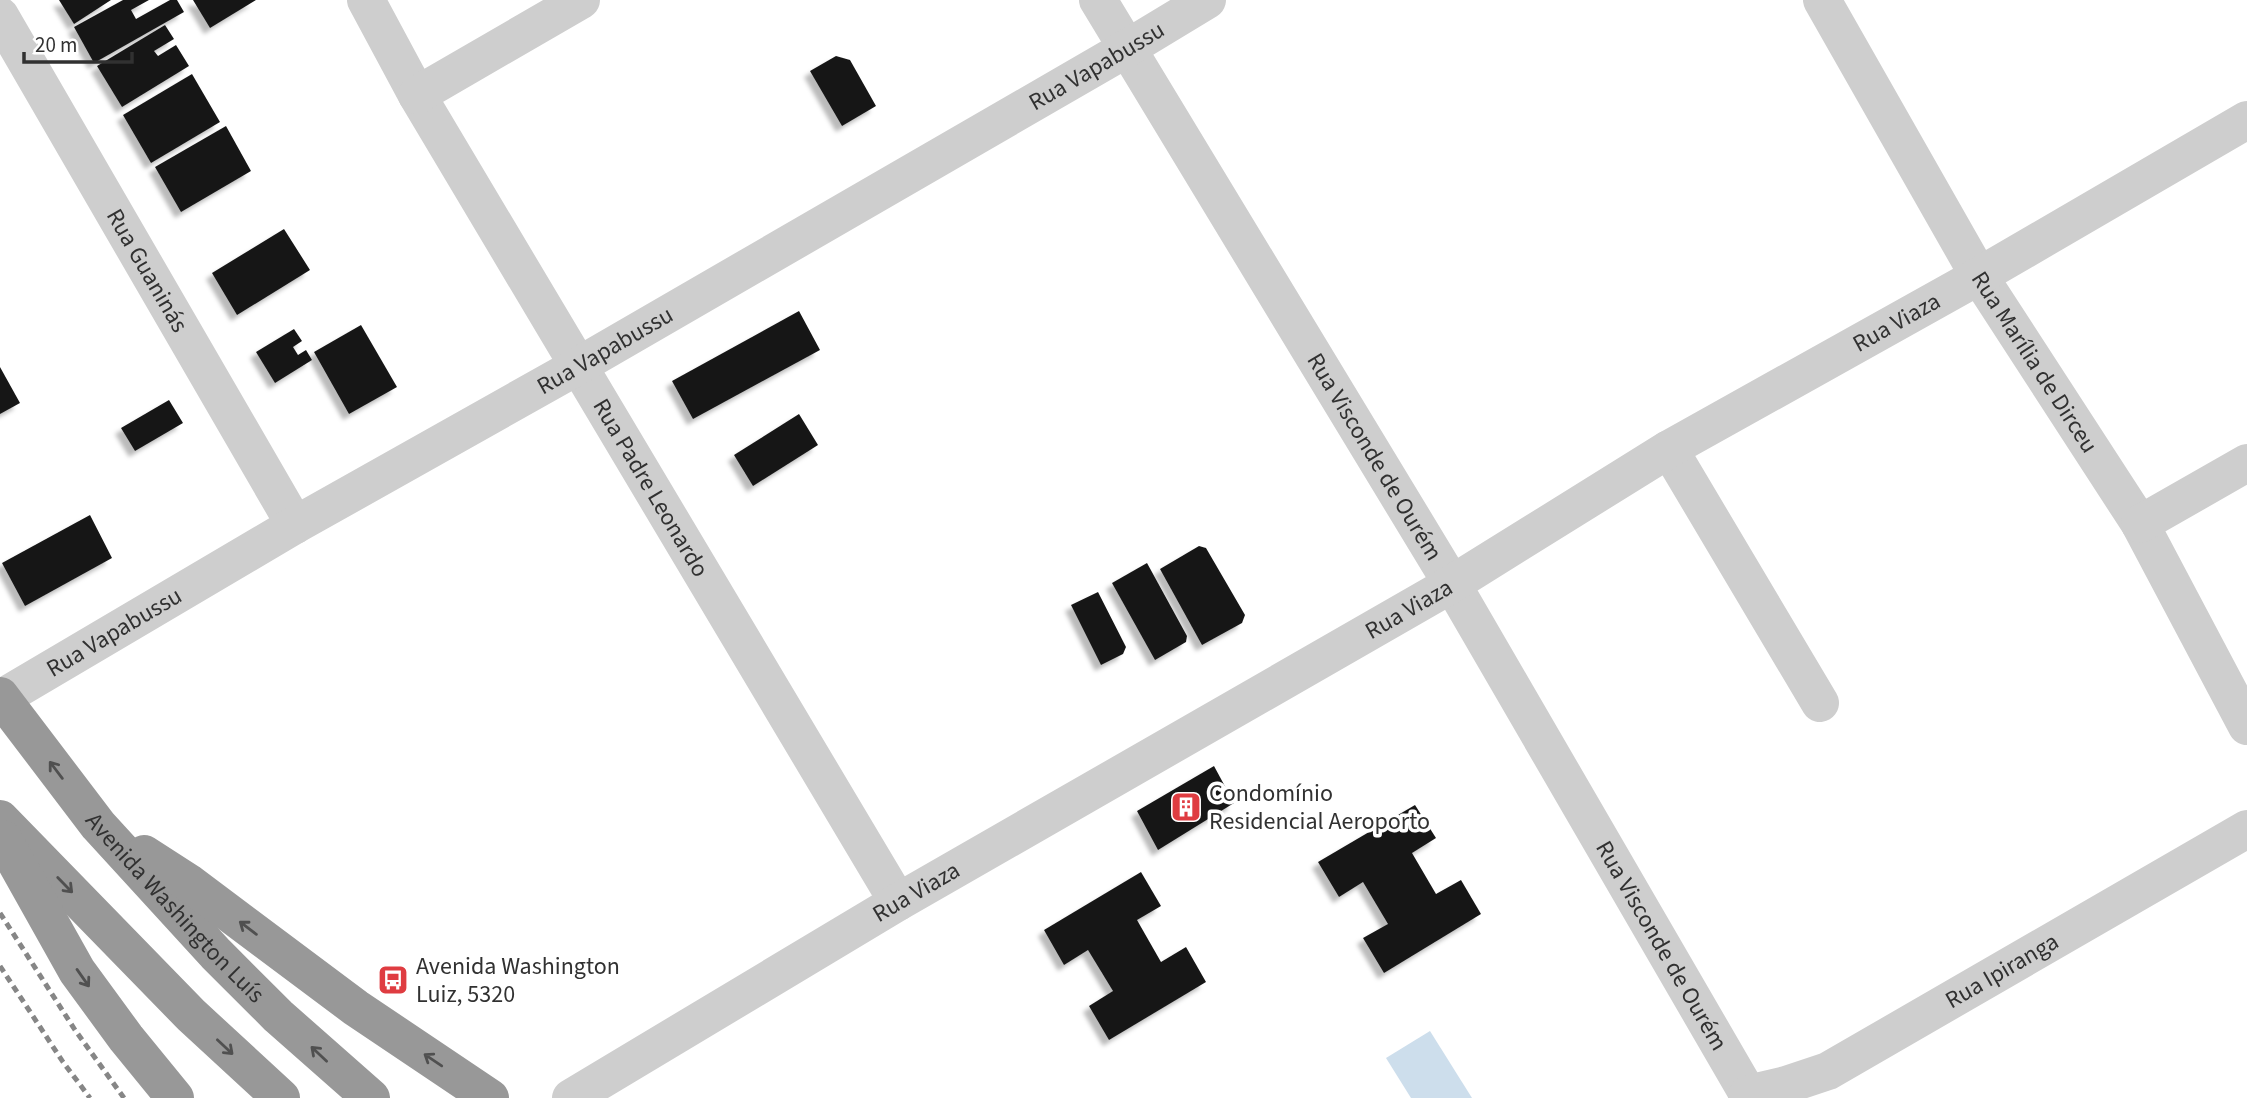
<svg xmlns="http://www.w3.org/2000/svg" width="2247" height="1098" viewBox="0 0 2247 1098" font-family="'Source Sans 3',sans-serif">
	<style>
		.water { fill: #cddeec }
		.building { fill: #181818; filter: url(#shadow) }
		.lines { fill: none; stroke-linecap: round; stroke-linejoin: round }
		.minor { stroke: #cecece; stroke-width: 38 }
		.highway { stroke: #989898; stroke-width: 38 }
		.rail { stroke: #868686; stroke-width: 5; stroke-dasharray: 7 5; stroke-linecap: butt }
		.oneway { stroke: #505050 }
		.labels { text-anchor: middle; stroke-width: 7; stroke-linejoin: round; paint-order: stroke }
		.street-label { font-size: 24px; fill: #313131; stroke: #fff }
		.poi-label { font-size: 24px; fill: #313131; stroke: #fff; text-anchor: start }
	</style>
	<defs>
		<filter id="shadow"><feDropShadow dx="-6" dy="6" stdDeviation="2" flood-color="#0004"/></filter>
	</defs>
	<rect width="100%" height="100%" fill="#fff"/>
	<!-- water -->
	<path class="water" d="M1430 1031 1472 1098H1411L1386 1058Z"/>
	<!-- building -->
	<path class="building" d="M59 0H111L74 24Z
		M123 0H149L131 10 136 19 170 0H177L184 12 94 63 74 27Z
		M193 0H256L210 28Z
		M165 25 174 39 154 51 158 56 176 45 189 66 122 107 97 66Z
		M836 56 850 60 876 106 842 126 810 71Z
		M192 74 220 122 151 163 123 115Z
		M226 126 251 171 181 212 155 167Z
		M284 229 310 270 237 315 212 273Z
		M799 311 820 350 693 419 672 381Z
		M361 325 397 387 349 414 314 352Z
		M294 329 302 341 293 347 298 355 306 350 312 360 275 383 256 352Z
		M0 367 20 403 0 414Z
		M169 400 183 423 135 451 121 428Z
		M799 414 818 445 753 486 734 455Z
		M90 515 112 558 25 606 2 563Z
		M1199 546 1206 548 1245 615 1242 623 1202 645 1160 569Z
		M1147 563 1187 636 1186 642 1155 660 1112 583Z
		M1098 592 1126 647 1123 654 1101 665 1071 605Z
		M1214 766 1234 803 1158 850 1137 811Z
		M1415 805 1436 838 1412 853 1436 894 1461 880 1481 914 1384 973 1363 938 1388 924 1363 882 1339 897 1318 862Z
		M1141 872 1161 906 1137 920 1161 962 1186 947 1206 982 1109 1040 1089 1006 1113 991 1088 950 1064 965 1044 930Z"/>
	<g class="lines">
		<!-- minor -->
		<g class="minor">
			<path id="s1" d="M366 0 417 95 898 902"/>
			<path id="s2" d="M1098 0 1452 584 1748 1094 1747 1098"/>
			<path id="s3" d="M1822 0 1979 276 2140 524 2247 726"/>
			<path id="s4" d="M0 16 295 525"/>
			<path d="M417 95 581 0"/>
			<path d="M1669 449 1820 703"/>
			<path d="M2140 524 2247 463"/>
			<path id="s5" d="M2 698 295 525 578 366 1126 49 1207 0"/>
			<path id="s6" d="M1748 1094 1786 1085 1828 1071 2247 829"/>
			<path id="s7" d="M571 1098 898 902 1452 584 1669 449 1979 276 2247 120"/>
		</g>
		<!-- highway -->
		<g class="highway">
			<path id="s8" d="M0 696 98 825 216 954 278 1016 371 1098"/>
			<path d="M0 819 191 1015 281 1098"/>
			<path d="M3 839 77 971 126 1038 175 1098"/>
			<path d="M144 854 189 883 356 1008 490 1098"/>
		</g>
		<!-- rail -->
		<path class="rail" d="M0 913 75 1030 124 1098
			M0 966 63 1062 90 1098"/>
	</g>
	<!-- one-way arrows -->
	<defs><path id="oneway-shaft" d="M-6 0H5M1.5-3L5.5 0L1.5 3" fill="none" stroke-width="1.6" stroke-linecap="round" stroke-linejoin="round" transform="scale(1.75)"/></defs>
	<g class="oneway">
		<use href="#oneway-shaft" transform="translate(56 770) rotate(-127)"/>
		<use href="#oneway-shaft" transform="translate(65 885) rotate(46)"/>
		<use href="#oneway-shaft" transform="translate(248 928) rotate(-143)"/>
		<use href="#oneway-shaft" transform="translate(83 978) rotate(55)"/>
		<use href="#oneway-shaft" transform="translate(225 1047) rotate(43)"/>
		<use href="#oneway-shaft" transform="translate(319 1054) rotate(-137)"/>
		<use href="#oneway-shaft" transform="translate(433 1060) rotate(-146)"/>
	</g>
	<!-- icons -->
	<defs>
		<g id="building-square" transform="scale(1.575)"><rect x="-9" y="-9" width="18" height="18" rx="4" fill="#df3c41" stroke="#fff"/><path d="M-4-6H4V6H1V3H-1V6H-4ZM-2.5-4.3h1.7v1.8h-1.7ZM.8-4.3h1.7v1.8H.8ZM-2.5-1h1.7V.8h-1.7ZM.8-1h1.7V.8H.8Z" fill="#fff"/></g>
		<g id="bus-square" transform="scale(1.575)"><rect x="-9" y="-9" width="18" height="18" rx="4" fill="#df3c41" stroke="#fff"/><path d="M-5-6H5V4H4V6H2V4H-2V6H-4V4H-5ZM-3.5-4V0h7V-4ZM-3.5 1.2v1.5H-2V1.2ZM2 1.2v1.5H3.5V1.2Z" fill="#fff"/></g>
	</defs>
	<g fill-rule="evenodd">
		<use href="#building-square" x="1186" y="807"/>
		<use href="#bus-square" x="393" y="980"/>
	</g>
	<g class="labels">
		<!-- street labels -->
		<g class="street-label">
			<text dy="8" stroke="none"><textPath href="#s5" startOffset="1264">Rua Vapabussu</textPath></text>
			<text dy="8" stroke="none"><textPath href="#s4" startOffset="294">Rua Guaninás</textPath></text>
			<text dy="8" stroke="none"><textPath href="#s7" startOffset="1536">Rua Viaza</textPath></text>
			<text dy="8" stroke="none"><textPath href="#s5" startOffset="696">Rua Vapabussu</textPath></text>
			<text dy="8" stroke="none"><textPath href="#s3" startOffset="420">Rua Marília de Dirceu</textPath></text>
			<text dy="8" stroke="none"><textPath href="#s2" startOffset="534">Rua Visconde de Ourém</textPath></text>
			<text dy="8" stroke="none"><textPath href="#s1" startOffset="565">Rua Padre Leonardo</textPath></text>
			<text dy="8" stroke="none"><textPath href="#s7" startOffset="970">Rua Viaza</textPath></text>
			<text dy="8" stroke="none"><textPath href="#s5" startOffset="130">Rua Vapabussu</textPath></text>
			<text dy="8" stroke="none"><textPath href="#s7" startOffset="402">Rua Viaza</textPath></text>
			<text dy="8" stroke="none"><textPath href="#s8" startOffset="275">Avenida Washington Luís</textPath></text>
			<text dy="8" stroke="none"><textPath href="#s2" startOffset="1101">Rua Visconde de Ourém</textPath></text>
			<text dy="8" stroke="none"><textPath href="#s6" startOffset="284">Rua Ipiranga</textPath></text>
		</g>
		<!-- poi labels -->
		<g class="poi-label">
			<text x="1209" y="801">Condomínio<tspan x="1209" dy="28">Residencial Aeroporto</tspan></text>
			<text x="416" y="974">Avenida Washington<tspan x="416" dy="28">Luiz, 5320</tspan></text>
		</g>
	</g>
	<!-- scale -->
	<path d="M24 52v10h108v-10" fill="none" stroke="#313131" stroke-width="3.5"/>
	<text x="35" y="52" font-size="21" fill="#313131" stroke="#ffffff" stroke-width="5" paint-order="stroke">20 m</text>
</svg>
